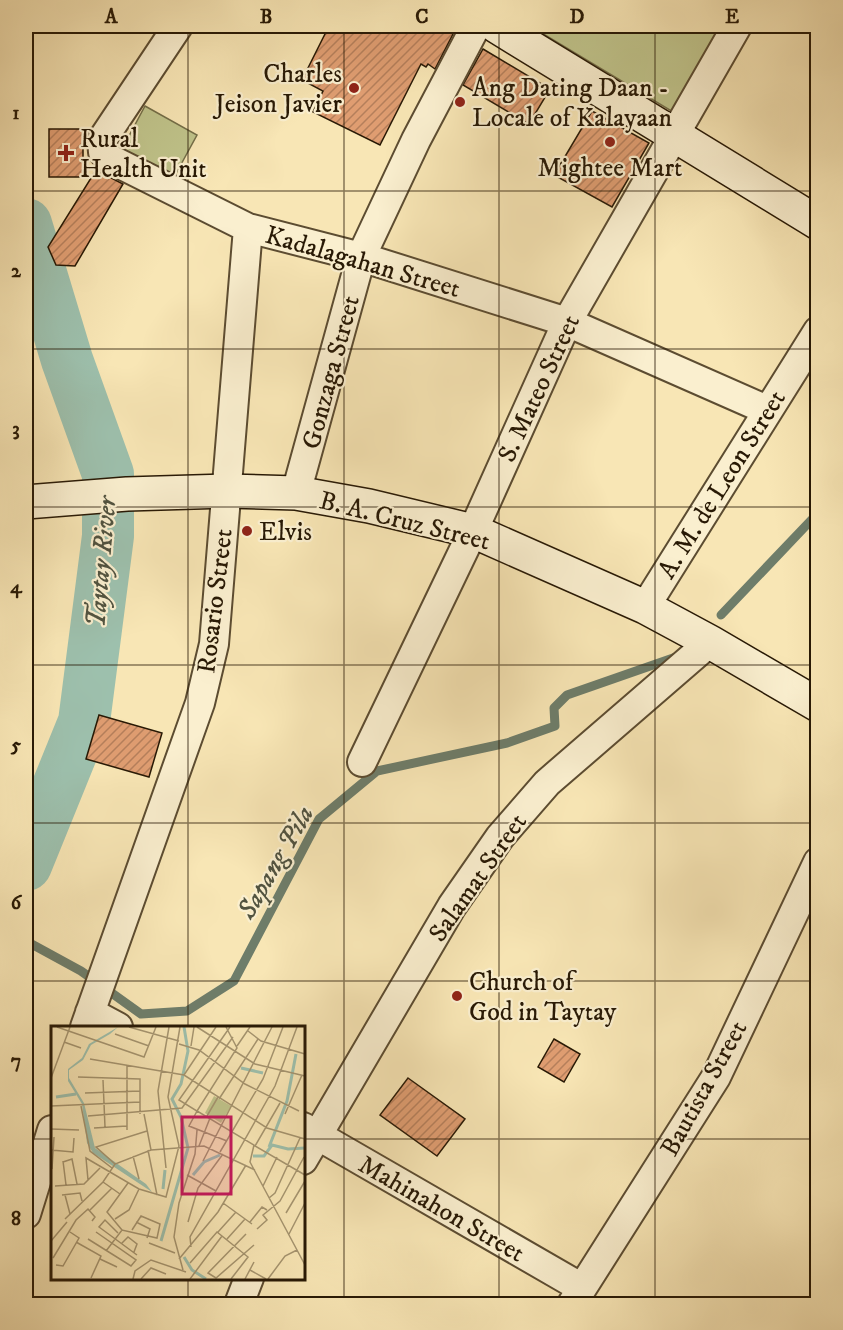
<svg xmlns="http://www.w3.org/2000/svg" width="843" height="1330" viewBox="0 0 843 1330" font-family="'IM FELL DW Pica',serif">
	<style>
		.green { fill: #c0c48b; stroke: #746e48; stroke-width: 1.5 }
		.lines { fill: none; stroke-linecap: round; stroke-linejoin: round }
		.stream { stroke: #6e7d6a; stroke-width: 9 }
		.river { stroke: #9dc0ad; stroke-width: 52 }
		.building { fill: url(#building-hatch); stroke: #281905; stroke-width: 1.5 }
		.street-casing { stroke: #5c4c31; stroke-width: 32 }
		.secondary-casing { stroke: #281905; stroke-width: 36 }
		.street { stroke: #faefcf; stroke-width: 28 }
		.secondary { stroke: #faefcf; stroke-width: 33 }
		.grid { fill: none; stroke: #281905; stroke-width: 1.5; stroke-opacity: 0.55 }
		.poi-dot { fill: #8f2418; stroke: #faefcf; stroke-width: 2 }
		.labels { text-anchor: middle; stroke-width: 4.5; stroke-linejoin: round; paint-order: stroke }
		.poi-label { font-size: 26px; fill: #281905; stroke: #faefcf; text-anchor: start }
		.street-label { font-size: 26px; fill: #281905; stroke: #faefcf }
		.water-label { font-size: 27px; font-style: italic; fill: #515340; stroke: #faefcf }
		.inset-river { fill: none; stroke: #9dc0ad; stroke-width: 3 }
		.inset-road { fill: none; stroke: #a5946f; stroke-width: 1.5 }
		.view { fill: #c2185b; fill-opacity: 0.15; stroke: #c2185b; stroke-width: 3 }
		.inset-edge { fill: none; stroke: #281905; stroke-width: 3 }
		.neatline { fill: none; stroke: #281905; stroke-width: 2 }
		.grid-label { font-size: 20px; text-anchor: middle; font-weight: bold; fill: #281905 }
	</style>
	<defs>
		<pattern id="building-hatch" width="6" height="6" patternUnits="userSpaceOnUse" patternTransform="scale(1.5)"><rect width="6" height="6" fill="#df9d71"/><path d="M-1 1l2-2M0 6l6-6M5 7l2-2" fill="none" stroke="#b57f5b"/></pattern>
	</defs>
	<rect width="100%" height="100%" fill="#f8e6b5"/>
	<filter id="stains"><feTurbulence type="fractalNoise" baseFrequency=".00333" numOctaves="4"/><feColorMatrix values="0 0 0 0 .2 0 0 0 0 .09 0 0 0 0 .02 0 0 0 .5 -.17"/></filter>
	<radialGradient id="worn" r=".72"><stop offset=".6" stop-color="#630" stop-opacity="0"/><stop offset="1" stop-color="#630" stop-opacity=".3"/></radialGradient>
	<!-- green -->
	<path class="green" d="M530 26H721L673 112Z
		M145 106 197 135 173 179 121 151Z"/>
	<g class="lines">
		<!-- stream -->
		<path class="stream" d="M721 615 818 513
			M26 941 81 971 141 1014 187 1011 234 981 319 819 377 771 507 743 555 726 554 708 567 695 676 657"/>
		<!-- river -->
		<path class="river" d="M26 224 67 360 108 474V536L84 722 26 865"/>
	</g>
	<!-- building -->
	<path class="building" d="M329 26H443L454 32 435 69 428 64 426 67 421 64 380 145 313 112 323 91 302 80Z
		M483 49 550 89 529 124 463 85Z
		M592 111 649 143 612 207 554 175Z
		M49 129H83V177H49Z
		M96 170 123 184 75 266 56 265 48 247Z
		M99 715 162 733 149 777 86 759Z
		M554 1039 580 1054 564 1082 538 1067Z
		M408 1078 465 1119 437 1156 380 1115Z"/>
	<g class="lines">
		<!-- street casing -->
		<g class="street-casing">
			<path id="street" d="M178 26 102 140 103 152 110 159 248 228 361 257 567 322 767 410
				M296 493 361 257 416 140 476 26
				M645 607 818 331
				M362 762 473 531 567 322 737 26
				M90 1012 118 1027
				M85 1027 200 703 214 644 248 228
				M303 1127 582 1288
				M303 1160 452 906 500 837 547 783 710 642
				M26 1214 52 1130
				M239 1304 249 1278
				M572 1304 716 1077 818 862"/>
		</g>
		<!-- secondary casing -->
		<g class="secondary-casing">
			<path id="secondary" d="M496 26 818 223
				M26 502 127 494 227 491 296 493 369 506 473 531 645 607 710 642 818 705"/>
		</g>
		<!-- street -->
		<use href="#street" class="street"/>
		<!-- secondary -->
		<use href="#secondary" class="secondary"/>
	</g>
	<!-- grid -->
	<path class="grid" d="M188 26V1027M344 26V1304M499 26V1304M655 26V1304M26 191H818M26 349H818M26 507H818M26 665H818M26 823H818M26 981H818M26 1139H52M303 1139H818M188 1278V1304"/>
	<!-- markers -->
	<g class="poi-dot">
		<circle cx="354" cy="88" r="6"/>
		<circle cx="460" cy="102" r="6"/>
		<circle cx="610" cy="142" r="6"/>
		<path d="M63 144h6v6h6v6h-6v6h-6v-6h-6v-6h6z"/>
		<circle cx="247" cy="531" r="6"/>
		<circle cx="457" cy="996" r="6"/>
	</g>
	<g class="labels">
		<!-- poi labels -->
		<g class="poi-label">
			<text x="342" y="82" text-anchor="end">Charles<tspan x="342" dy="30">Jeison Javier</tspan></text>
			<text x="472" y="96">Ang Dating Daan -<tspan x="472" dy="30">Locale of Kalayaan</tspan></text>
			<text x="80" y="147">Rural<tspan x="80" dy="30">Health Unit</tspan></text>
			<text x="610" y="176" text-anchor="middle">Mightee Mart</text>
			<text x="259" y="540">Elvis</text>
			<text x="469" y="990">Church of<tspan x="469" dy="30">God in Taytay</tspan></text>
		</g>
		<!-- street labels -->
		<g class="street-label">
			<text transform="translate(363 261) rotate(16)" y="9">Kadalagahan Street</text>
			<text transform="translate(330 372) rotate(-75)" y="9">Gonzaga Street</text>
			<text transform="translate(538 388) rotate(-65)" y="9">S. Mateo Street</text>
			<text transform="translate(721 484) rotate(-58)" y="9">A. M. de Leon Street</text>
			<text transform="translate(405 520) rotate(14)" y="9">B. A. Cruz Street</text>
			<text transform="translate(214 601) rotate(-83)" y="9">Rosario Street</text>
			<text transform="translate(477 877) rotate(-55)" y="9">Salamat Street</text>
			<text transform="translate(703 1088) rotate(-61)" y="9">Bautista Street</text>
			<text transform="translate(442 1208) rotate(30)" y="9">Mahinahon Street</text>
		</g>
		<!-- water labels -->
		<g class="water-label">
			<text transform="translate(101 562) rotate(-85)" y="9">Taytay River</text>
			<text transform="translate(275 862) rotate(-60)" y="9">Sapang Pila</text>
		</g>
	</g>
	<!-- overview -->
	<g transform="translate(51 1026)">
		<rect width="254" height="254" fill="#f8e6b5"/>
		<path d="M163 70 180 80 170 97 154 87Z" fill="#c0c48b"/>
		<path d="M67 1 59 8 40 19 32 34 18 44V52L33 77 44 122 95 158 101 166 42 127 36 117 31 78 17 55V43L31 32 38 18Z" fill="#9dc0ad"/>
		<path class="inset-river" d="M190 42 212 47M5 71 25 68M218 121 236 75 245 28M202 130H213L221 119 237 123 254 122M142 149 153 136 169 129M112 163 114 144M110 215 137 122 130 91 121 73 130 58 137 25 133 1M133 231 141 244 155 253"/>
		<path class="inset-road" d="M6 1 93 31 105 1M78 1 128 15M146 1 204 38 254 50M175 1 186 22 146 85 203 119 199 136 254 239M197 5 210 15 254 28M64 8 98 20M13 16 30 22M128 18 148 24 194 58 248 85M140 20 143 1M186 20 199 1M39 33 133 49 216 102 254 113M133 49 165 1M27 51 89 53V88M0 52 19 1M52 54 54 101M34 67 89 65M168 73 207 13M229 77 204 120 254 149M0 80 89 76M30 80 39 125 61 142M93 88 100 124M234 88 251 49M37 90 131 82 182 11M156 90 167 71M43 102 76 100M0 103 28 104M76 104V39M176 115 138 100 146 85 128 74 179 1M148 120 159 92M0 124 22 126 23 112M97 124 106 169M169 126 212 53 232 1M82 130 88 153M12 135 15 159M152 135 221 1M12 136 21 133 26 158M64 138 45 121 96 105M115 142 107 65 118 1M1 143 3 111M136 149 165 165M37 154 35 132 88 163 115 171 128 120 117 71 129 1M52 156 69 168M4 160 33 158 49 142M212 160 226 131M11 169 29 167 31 175M14 169 19 188M218 172 224 167 249 112M172 177 201 198M39 184 61 162M235 187 254 155M14 193 52 156 64 138 100 124 153 120 204 144M64 193 78 184 88 163M85 196 99 203 96 212M137 196 147 162 172 128M199 196 211 181 216 184M206 203 216 194 212 189 229 175 253 131M71 204 56 186 77 157M167 206 185 186M67 207 54 194 48 201 86 229M195 208 157 247 165 252 203 219M238 208 254 177M37 213 80 240 85 234 45 206M176 213 194 193M0 215 16 196M25 216 50 230 40 252M98 217 124 227M70 218 77 211 86 218 83 226M140 221 139 211 224 60 246 1M55 225 71 204 106 212 109 198 90 190 81 204M2 232 25 194 37 183 44 191 41 195M49 233 66 241M128 233 167 186 195 139M139 237 166 206 197 231 180 253M5 239 12 240 28 212 19 206M132 244 123 211 128 177 144 128 146 104M199 244 215 253M82 253 84 245 100 234 135 246M90 253 100 242 115 248M139 253 171 210M194 253 203 236M217 253 234 230 246 224"/>
		<path class="view" d="M131 91H180V168H131Z"/>
		<rect width="254" height="254" class="inset-edge"/>
	</g>
	<!-- margin -->
	<rect width="843" height="1330" fill="none" stroke="#f8e6b5" stroke-width="66"/>
	<rect x="33" y="33" width="777" height="1264" class="neatline"/>
	<g class="grid-label">
		<text x="111" y="23">A</text>
		<text x="266" y="23">B</text>
		<text x="422" y="23">C</text>
		<text x="577" y="23">D</text>
		<text x="732" y="23">E</text>
		<text x="16" y="119">1</text>
		<text x="16" y="277">2</text>
		<text x="16" y="435">3</text>
		<text x="16" y="593">4</text>
		<text x="16" y="751">5</text>
		<text x="16" y="909">6</text>
		<text x="16" y="1067">7</text>
		<text x="16" y="1225">8</text>
	</g>
	<rect width="100%" height="100%" filter="url(#stains)"/>
	<rect width="100%" height="100%" fill="url(#worn)"/>
</svg>
